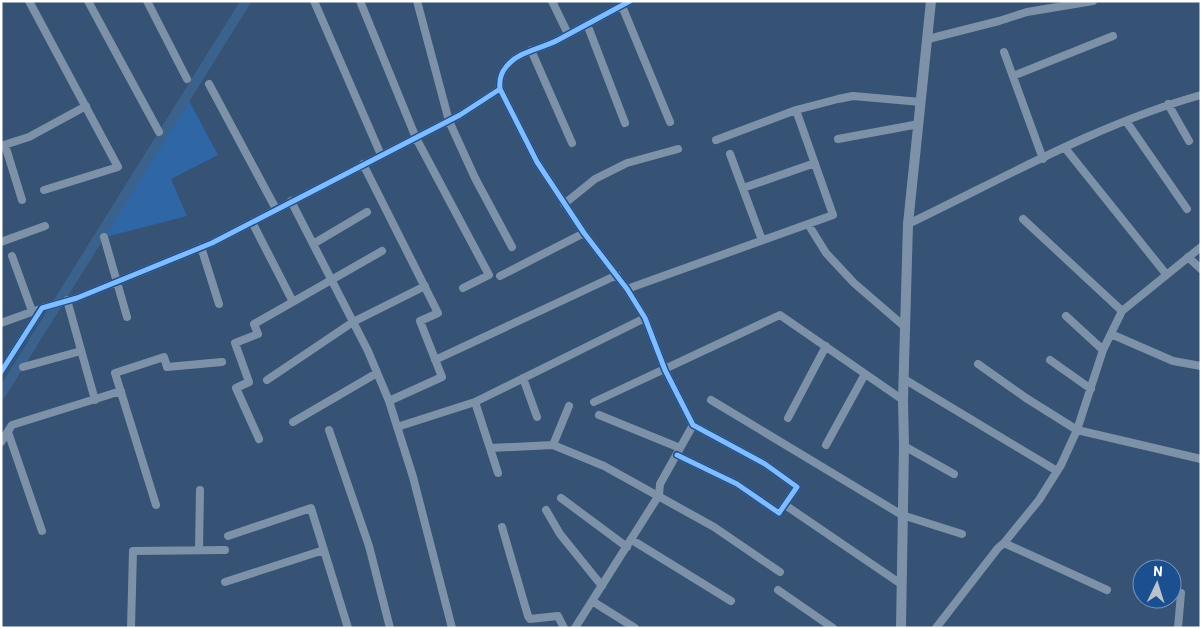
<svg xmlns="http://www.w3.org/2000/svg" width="1202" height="629" viewBox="0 0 1202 629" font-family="Barlow,sans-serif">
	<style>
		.green { fill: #2f66a5 }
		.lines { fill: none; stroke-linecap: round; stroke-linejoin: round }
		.canal { stroke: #3b618d; stroke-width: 10 }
		.minor { stroke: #7d92a8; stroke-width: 8 }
		.tertiary { stroke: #7d92a8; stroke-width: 10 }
		.cycleway-casing { stroke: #1b4f8f; stroke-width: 8 }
		.cycleway { stroke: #80bcff; stroke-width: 5 }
	</style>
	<rect width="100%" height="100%" fill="#365274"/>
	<!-- green -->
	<path class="green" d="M187 97 218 155 171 179 187 216 98 239Z"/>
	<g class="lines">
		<!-- canal -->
		<path class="canal" d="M1 394 246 1"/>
		<!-- minor -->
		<path class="minor" d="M29 1 118 167 44 190
			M88 1 159 132
			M147 1 187 79
			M314 1 381 155
			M360 1 416 138 489 275 463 288
			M417 1 449 121 475 178 512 247
			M552 1 568 34
			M622 6 670 122
			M587 24 625 123
			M928 39 999 21 1027 12 1093 1
			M531 50 572 143
			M1004 52 1043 159
			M1013 76 1113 36
			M209 84 276 209
			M500 89 537 162 584 233 627 289 645 318 665 370 693 425 765 464 797 487 779 513 737 484 677 455
			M1168 104 1189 141
			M796 110 833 215 808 224
			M1126 121 1187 209
			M838 139 919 124
			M716 140 796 110 838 99 853 96 921 102
			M5 145 22 200
			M1 146 29 137 86 106
			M1065 148 1166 274
			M730 154 762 240
			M363 164 438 313 420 321 442 377 389 401
			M743 188 815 163
			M291 201 368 351 389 401 413 477 452 628
			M564 204 595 179 627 163 678 149
			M1023 219 1122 311
			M252 222 293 302
			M908 224C1004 178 1098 124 1201 95
			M104 237 127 317
			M1 242 45 226
			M313 244 367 212
			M201 247 219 304
			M12 256 32 311
			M1188 257 1201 269
			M500 276 584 233
			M627 289 808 224 826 253 854 283 905 327
			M67 300 95 400
			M1066 316 1103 350
			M1 323 37 310
			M1111 334 1173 361 1201 366
			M435 360 617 275
			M1050 360 1091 389
			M978 364 1026 398 1077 430 1201 459
			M23 367 81 351
			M1 372 42 308 77 298 212 243 460 115 500 89C499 81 501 73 506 67 518 51 541 49 558 40 582 27 606 14 630 1
			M523 378 537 417
			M904 379 1057 471
			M267 380 353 322 425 286
			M711 400 902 515 962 534
			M475 402 498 473
			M594 402 780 315 903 400
			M599 415 680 448
			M788 418 826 346
			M293 422 377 373
			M397 427 475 402 645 318
			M329 430 369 546 390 628
			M8 432 42 531
			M259 439 236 388 249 382 235 343 258 334 254 324 382 251
			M1 442 12 425 121 391
			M553 445 569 406
			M826 445 865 374
			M904 446 954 474
			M490 448 553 445 604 466 714 527 780 572
			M561 498 627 547
			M156 505 115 373 164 357 167 367 222 362
			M785 505 901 584
			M546 510 560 534 602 586
			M502 527 528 616 530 619 558 616 564 628
			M228 536 311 508 348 628
			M632 540 731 601
			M1004 543 1039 500 1061 465 1077 430 1103 350 1122 311 1201 247
			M199 550 200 490
			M225 582 324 550
			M778 590 833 628
			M592 601 635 628
			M131 628 133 551 225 550
			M575 628 659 495 660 484 693 425
			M936 628 998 548 1004 543 1107 590
			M1178 628 1181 593"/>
		<!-- tertiary -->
		<path class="tertiary" d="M901 628 904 446 903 400 908 224 931 1"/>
		<!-- cycleway casing -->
		<g class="cycleway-casing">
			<path id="cycleway" d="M500 89 537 162 584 233 627 289 645 318 665 370 693 425 765 464 797 487 779 513 737 484 677 455
				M1 372 42 308 77 298 212 243 460 115 500 89C499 81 501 73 506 67 518 51 541 49 558 40 582 27 606 14 630 1"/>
		</g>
		<!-- cycleway -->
		<use href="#cycleway" class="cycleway"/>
	</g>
	<!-- border -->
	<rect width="1202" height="629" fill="none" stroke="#ffffff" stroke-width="5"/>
	<!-- north arrow -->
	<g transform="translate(1157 584) rotate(4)"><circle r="24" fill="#1b4f8f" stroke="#7695bc"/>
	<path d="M0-4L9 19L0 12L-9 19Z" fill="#b9c2ce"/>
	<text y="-8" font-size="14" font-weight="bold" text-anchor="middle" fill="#ffffff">N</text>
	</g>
</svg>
